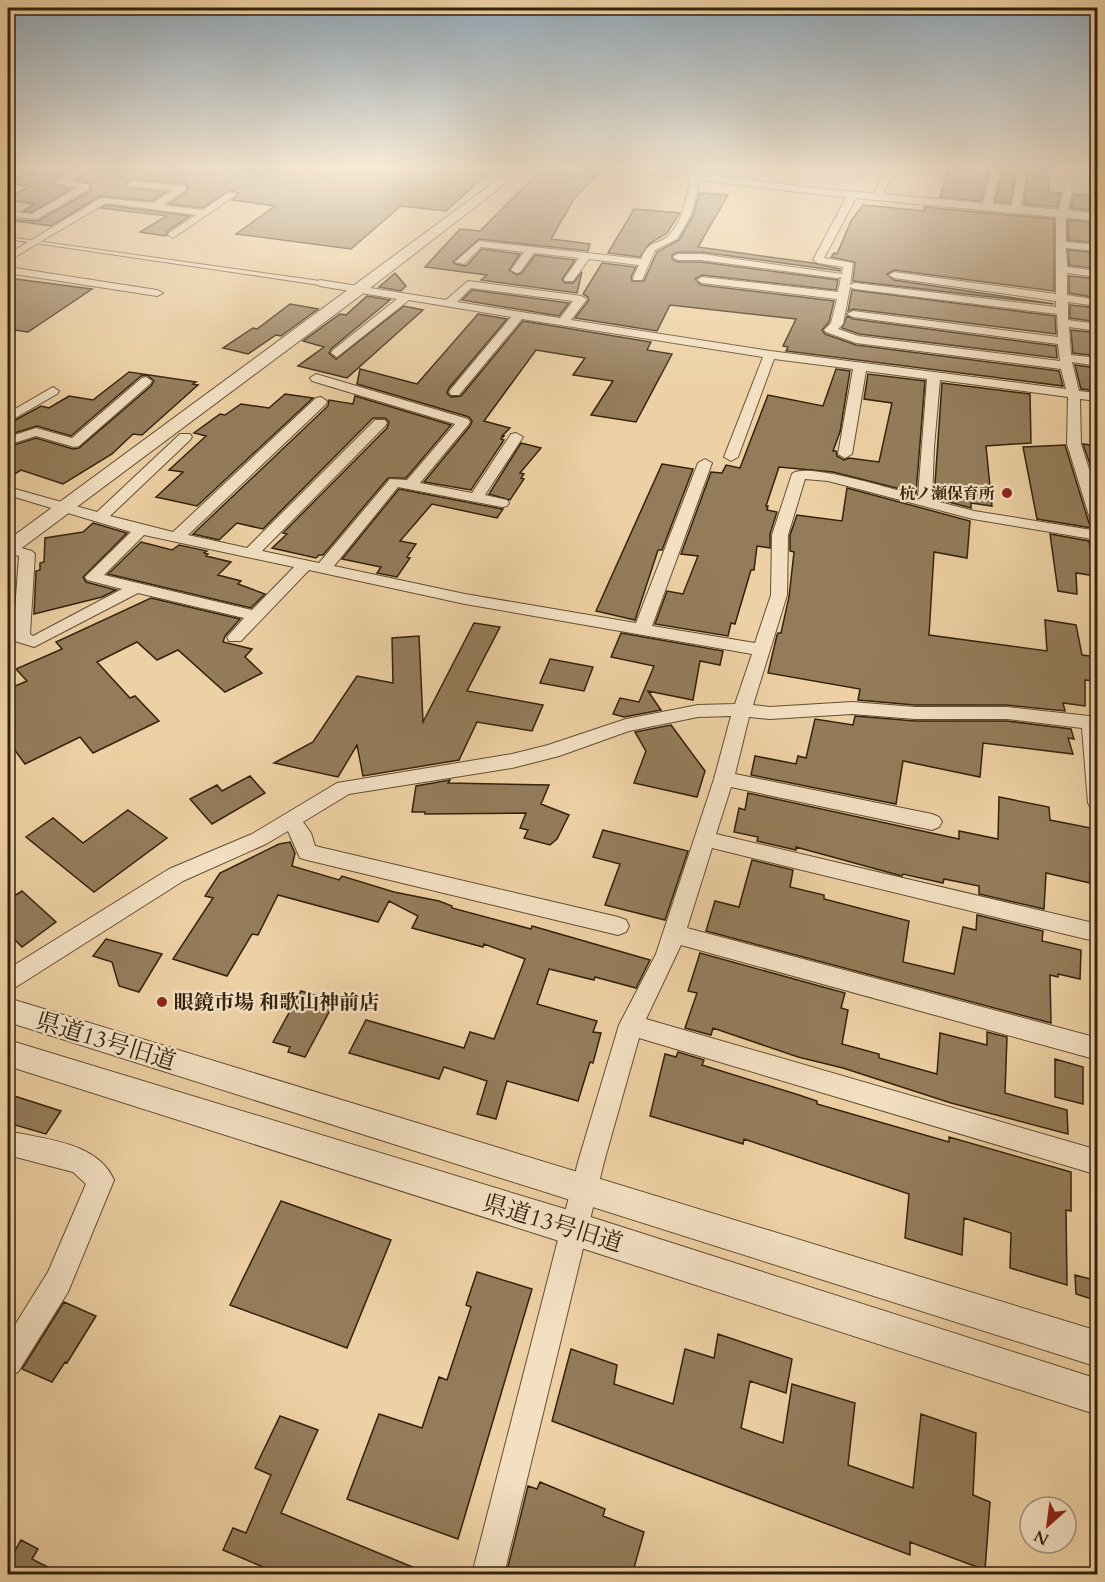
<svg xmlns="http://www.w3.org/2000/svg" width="1105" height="1582" viewBox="0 0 1105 1582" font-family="Cardo,'Noto Serif JP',serif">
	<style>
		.building { fill: #947c5b; stroke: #34220c; stroke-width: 1.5 }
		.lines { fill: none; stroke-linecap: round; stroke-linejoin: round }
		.service-casing { stroke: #624e32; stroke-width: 2 }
		.minor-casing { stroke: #624e32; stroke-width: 2 }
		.tertiary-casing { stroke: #624e32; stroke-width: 2 }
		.service { fill: #f3e0c3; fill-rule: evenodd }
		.minor { fill: #f3e0c3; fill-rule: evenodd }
		.tertiary { fill: #f3e0c3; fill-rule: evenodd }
		.poi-dot { fill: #8f2418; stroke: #f3e0c3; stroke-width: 2 }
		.labels { text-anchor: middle; stroke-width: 4.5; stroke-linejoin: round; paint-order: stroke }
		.far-poi-label { font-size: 16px; font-weight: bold; fill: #34220c; stroke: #f3e0c3; text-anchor: end }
		.poi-label { font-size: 20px; font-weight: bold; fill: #34220c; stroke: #f3e0c3; text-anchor: start }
		.near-street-label { font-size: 24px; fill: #34220c; stroke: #f3e0c3 }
	</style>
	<rect width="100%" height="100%" fill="#edd0a3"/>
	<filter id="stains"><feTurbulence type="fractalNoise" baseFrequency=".00333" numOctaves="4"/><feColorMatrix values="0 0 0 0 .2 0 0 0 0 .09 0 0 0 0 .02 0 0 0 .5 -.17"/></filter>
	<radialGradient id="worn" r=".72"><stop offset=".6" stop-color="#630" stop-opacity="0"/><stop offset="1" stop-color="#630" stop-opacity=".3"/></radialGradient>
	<!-- building -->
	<path class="building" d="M41 166H82L53 181 54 184 71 189 32 212 23 211 35 204 8 200V196L30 187 10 183Z
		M101 166H439L437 168 487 174 446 211 401 206 351 249 236 234 275 206 232 200 239 193 230 190 202 208 169 204 187 192 188 184 132 179 125 184 129 188 166 192 152 201 100 196 51 226 9 220 38 221 90 191 91 184 76 180Z
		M949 166 990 167 981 201 940 197Z
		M1004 166H1017L1010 203 995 202Z
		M1029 166H1049V192L1061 193 1057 207 1024 204Z
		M570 168 601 170 574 199 551 239 590 244 588 251 479 239 453 262 455 264 466 266 482 249 520 254 509 270 517 275 522 273 535 255 575 260 562 280 565 283H573L582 272 577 293 481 280 487 275 425 267 460 229 480 231 539 172 564 174Z
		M704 193 728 195 698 247 813 263 840 269V271L701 252H678L672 255V259L678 262H701L838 280 836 290 702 275 695 279 701 285 834 301 829 322 822 330 825 334 856 345 1059 371 1063 386 786 351 788 347 783 346 796 319 670 305 657 331 575 318 589 300 588 297 583 294 602 263 636 267 631 277 632 281H644L657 252 679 240 693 216 699 194Z
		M1074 194 1098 197V211L1071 208Z
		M106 205 190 216 168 231 166 236 140 232 167 216 101 208Z
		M863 205 925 211 924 207 1054 219V291L894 270 887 274 894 280 1054 304 853 281 855 262 831 257 834 253 837 254 851 221Z
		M634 209 680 213 667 233 649 244 640 257 608 253Z
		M1068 220 1098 223V243L1068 240Z
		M1068 250 1098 253V269L1069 265Z
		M395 273 406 286 401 291 379 287Z
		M1069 276 1098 279V298L1069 293Z
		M8 278 92 289 28 332 8 329Z
		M472 290 569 303 559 316 462 300Z
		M852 290 1055 316 1056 334 853 309 848 311Z
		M367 296 390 300 331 349 329 353 336 359 404 306 423 310 347 378 298 366 324 347 303 341 340 314 346 315Z
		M290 304 318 309 281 336 276 335 248 354 223 348 253 328 257 329Z
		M1070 305 1098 308V322L1070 318Z
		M478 314 507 319 449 388 447 393 451 397 461 396 523 321 651 342 647 350 672 354 636 422 591 415 613 381 573 375 585 358 536 350 484 421 510 428 502 436H504L501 439 504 440 471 490 424 482 470 426 472 421 469 417 357 384 360 369 417 384Z
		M847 316 853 319 1056 346 1057 358 859 334 842 328Z
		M1071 330 1098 333V356L1073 353Z
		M1075 365 1098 368V391L1081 389Z
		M836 369 850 371 840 432 833 451H836L837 456 844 460 849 458 879 462 892 403 864 399 868 374 925 381 916 493 833 472 779 467 766 506H768L767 510 777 512 770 534V548L757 546 754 570H751L735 624 731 623 728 636 655 624 667 591 683 594 698 556 681 554 711 472 722 473 726 465 740 468 768 395 823 406Z
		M129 372 196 382 193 384 198 385 142 435 133 434 112 454 63 484 21 470 8 478V447L36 438 73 449 79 448 151 386 154 381 147 375 141 376 71 436 37 426 8 435V424L41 406 49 408 69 396 93 400Z
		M942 383 1030 394 1031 443 986 446 992 506 971 503V508L934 498Z
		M285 394 313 398 197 506 156 497 183 472 169 470 206 436 194 433 220 414 225 415 241 404 269 408Z
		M355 396 451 425 406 478H388L323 555H319L316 558 272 548 287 534 283 533 387 428 389 422 385 418H373L263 529 237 523 219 540 193 534 328 406 329 400 353 404Z
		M521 443 541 448 520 473 524 474 521 478 524 479 510 500 489 494Z
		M1083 444 1098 446V488Z
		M1065 445 1089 523 1098 529 1037 519 1023 447Z
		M662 464 693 469 662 550H658L635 620 596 611Z
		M847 488 970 521 967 558 934 552 929 635 1047 651 1045 620 1076 625 1082 655 1098 657V681L1085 680V706L1063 703 1065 711 1007 705H915L858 700 860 689 768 673 777 635 778 633H781L789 597 794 552 790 551V535L797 515 842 521Z
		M399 489 502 509H503L497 518 432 504 400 541 416 544 407 557 410 558 397 577 377 573 381 567 342 559Z
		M93 523 127 533 83 577 86 582 116 590 102 597 34 614 36 571 40 570V563L44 562 45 538 83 532Z
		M1050 534 1089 541 1096 576 1076 573 1077 594 1058 591Z
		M141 542 172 550 179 545 207 551 204 553 208 554 206 556 231 562 218 575 241 581 238 584 265 594 251 608 108 574Z
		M151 598 240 619 225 636 223 642 252 649 245 657 262 673 225 692 178 650 157 660 137 642 97 662 130 698 135 696 159 721 93 753 80 737 25 764 8 741V689L27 681 16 669 62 649 56 642Z
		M474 623 500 627 467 691 543 705 532 731 477 722 459 760 363 776 357 745 338 777 274 763 313 742 357 676 393 683 392 638 419 636 423 722Z
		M621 633 723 651 720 665 700 661 693 700 648 691 661 710 624 717 613 714 620 698 639 702 654 666 611 657Z
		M550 659 593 667 584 691 540 683Z
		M855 716 915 721H1007L1071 729 1074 739 1068 738 1073 754 983 743 980 777 903 761 896 804 751 775 755 756 796 764 798 756 806 758 815 719 853 725Z
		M671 725 705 771 697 797 634 783 646 751 635 732Z
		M250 776 265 793 212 824 190 799 217 785 222 791Z
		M450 780 448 783 549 785 541 804 569 815 557 839 550 845 524 838 528 830 520 828 526 813 425 814V812H412L416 786Z
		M748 793 959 839V831L998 839 999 797 1049 807 1050 820 1091 828 1090 883 1046 873 1044 909 979 894V886L944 879 943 883 903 874 902 876 796 847V850L757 841 758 837 734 832 739 808 745 810Z
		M128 810 167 838 94 892 26 837 53 818 83 843Z
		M603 830 688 851 665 920 605 905 620 864 593 857Z
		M290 842 295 853 292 866 339 880 342 876 394 892 439 901 452 906V908L531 929 532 926 650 960 636 988 595 977 594 980 549 969 537 1004 597 1021 593 1032 601 1033 593 1063 590 1062 578 1101 507 1081 496 1119 477 1114 487 1081 444 1067 439 1079 349 1053 366 1020 464 1048 470 1032 494 1039 525 959 484 944 483 947 412 928 418 916 389 901 378 922 278 895 258 935 252 934 227 976 173 959 213 898 205 896 220 873 279 844Z
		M752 860 793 870 790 887 824 895V899L909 921 903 962 954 974 963 927 976 930 977 915 1043 931 1042 941 1081 950 1080 979 1058 974V977L1050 975 1051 1023 706 931 715 901 739 907Z
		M22 891 56 922 22 947 8 933V900Z
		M106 939 162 954 139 992 119 986 112 962 93 956Z
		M700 953 845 993 841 1008 848 1010 842 1044 879 1054V1058L937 1074 940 1033 987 1045V1032L1007 1037 1005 1093 1067 1110 1068 1134 951 1103 843 1068 798 1057 713 1028 711 1035 685 1028 697 993 688 991Z
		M301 991 335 1001 305 1057 288 1052 290 1047 273 1042Z
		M678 1052 704 1060 702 1065 799 1095 817 1101V1104L949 1142V1137L1071 1172V1211L1066 1210 1067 1285 1010 1268 1011 1233 964 1218 962 1255 905 1238 909 1194 744 1139 743 1144 650 1116 665 1054 676 1057Z
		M1055 1059 1083 1067V1104L1055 1097Z
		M8 1094 61 1111 46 1134 8 1123Z
		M281 1201 391 1240 347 1348 230 1305Z
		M477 1272 532 1289 458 1539 347 1499 379 1414 422 1428 439 1377 447 1380 471 1307 466 1305Z
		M1075 1275 1098 1281V1301L1076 1294Z
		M64 1302 96 1316 67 1363 65 1362 52 1382 22 1369Z
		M718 1334 792 1359 786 1393 750 1381 741 1428 783 1443 792 1384 855 1403 848 1465 913 1488 921 1414 976 1433 973 1495 990 1502 985 1570 910 1542V1555L552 1421 571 1349 617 1365 614 1384 673 1404 685 1349 714 1358Z
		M280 1416 318 1430 281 1513 432 1575H282L223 1550 233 1528 246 1533 271 1475 255 1468Z
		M540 1482 605 1509 603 1516 644 1532 632 1575H506L528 1486 537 1489Z
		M21 1540 38 1549 32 1559 63 1575H8V1563Z"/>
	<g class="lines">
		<!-- service casing -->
		<g class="service-casing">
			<path id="service" d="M8 237 320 281 323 283 320 285 8 239Z"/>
		</g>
		<!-- minor casing -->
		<g class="minor-casing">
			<path id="minor" d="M27 166H39L8 181V175Z
				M87 166H99L69 181 89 185V189L37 219 8 217V211L32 214 77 188 55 182Z
				M888 166H897L881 197H875L873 195Z
				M993 166H1001L992 206 987 209 982 206Z
				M1019 166H1027L1021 209 1016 212 1011 209Z
				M1070 166H1078L1066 220V242L1098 245V251L1066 248 1067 267 1098 271V277L1067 273V295L1098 300V306L1068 302V320L1098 324V331L1069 327 1071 355 1098 358V366L1072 362 1079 391 1098 393V401L1080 399 1081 444 1098 497V526L1091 522 1067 444 1068 397 940 380 934 447 932 500 974 511 1098 531V540L973 519 828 481 805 479 788 535 787 595 753 705 770 707 852 702 915 707H1007L1098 717V810L1091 808 1088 803 1082 728 1007 719H915L852 714 770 719 749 717 735 774 932 814 939 817 942 822 939 827 932 830 731 787 716 834 1098 924V942L712 848 687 928 1098 1038V1060L681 945 646 1019 1098 1150V1175L639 1038 604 1162 504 1574H472L578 1162 619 1025 656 954 714 779 731 716 698 717 629 731 559 756 512 768 349 794 303 822 311 833 315 846 618 917 626 920 629 926 626 932 618 935 307 860 300 858 288 831 266 844 183 881 16 987 8 990V969L169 869 252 834 337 783 512 754 548 745 626 719 698 705 735 704 752 654 465 604 309 570 241 641H229L227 637 244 618 138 593 34 647 15 641 13 637 19 556 8 553V544L32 551 35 554 30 634 33 636 122 589 87 580 85 577 131 532 8 495V487L97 512 180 434H190L192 437 190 440 110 516 173 532 316 398 321 397 327 401 326 404 188 535 247 548 375 420H385L387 423 385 426 262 551 319 563 390 479 407 480 455 424 312 381 310 378 316 374 468 419 470 422 468 425 420 483 472 493 511 434 516 433 523 437 485 495 507 500 509 503 507 506 502 507 398 487 334 566 465 594 636 623 698 463 705 459 712 463 652 626 755 643 771 595 772 535 792 474C805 461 898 491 918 496L927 379 866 371 852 454 845 458 838 454 853 369 774 359 738 457 731 461 724 457 763 357 522 319 459 395H451L449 392 451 389 511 317 409 300 337 357 331 353 333 350 397 299 320 286 315 283 320 280 446 300 468 281 581 296 587 299 571 320 770 351 1066 389 1061 369 856 343 826 332 824 330 831 323 837 299 702 283 697 280 702 277 838 292 841 277 837 278 701 260H678L673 257 678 254H701L842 274 843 267 818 263 813 260 848 194 853 191 858 194 824 258 853 263 850 285 855 283 1056 307V301L894 278 889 275 894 272 1056 294V220ZM850 287 855 289 1057 314 1058 337 853 311 847 314 853 317 1058 344 1060 361 858 336 838 329 843 324ZM471 288 573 301 560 318 457 302ZM144 535 294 567 252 610 104 575Z
				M696 173 701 176 691 215 677 239 655 250 642 280H634L633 278 639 265 589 259 573 281H565L564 279 579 258 534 253 520 272 516 273 511 270 524 252 481 247 464 264 455 262 479 241 641 259C650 238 657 247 669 235 684 221 687 194 691 176Z
				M132 181 186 186V190L163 205 203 210 229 192 237 194 173 238 168 235 169 233 196 215 106 203 8 261V254L101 198 153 203 173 190 129 186 127 184Z
				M8 267 157 290 163 293 157 296 8 273Z
				M146 377 152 381 150 384 79 446 74 447 36 436 8 445V437L36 428 72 438 142 378Z
				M53 387 59 391 57 394 8 422V413Z
				M8 1131C43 1139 98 1142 114 1180L68 1292 18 1372 8 1377V1336L48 1272 86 1184 73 1172 8 1155Z"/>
		</g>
		<!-- tertiary casing -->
		<g class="tertiary-casing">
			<path id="tertiary" d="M516 166H528L365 292 15 553 8 555V540Z
				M603 166H636L823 189 1098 213V221L823 195 608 169Z
				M8 998 1098 1331V1367L8 1022Z
				M8 1040 575 1212 1098 1379V1415L575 1246 8 1066Z"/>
		</g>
		<!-- service -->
		<use href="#service" class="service"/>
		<!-- minor -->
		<use href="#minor" class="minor"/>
		<!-- tertiary -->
		<use href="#tertiary" class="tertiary"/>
	</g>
	<!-- sky -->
	<linearGradient id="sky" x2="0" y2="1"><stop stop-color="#91a8b8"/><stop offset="0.43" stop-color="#f7ead6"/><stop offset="1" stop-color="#f7ead6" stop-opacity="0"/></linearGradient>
	<rect width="1105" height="388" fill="url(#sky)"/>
	<!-- markers -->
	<g class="poi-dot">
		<circle cx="1007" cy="493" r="6"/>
		<circle cx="162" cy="1002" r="6"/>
	</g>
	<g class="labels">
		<!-- far-poi labels -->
		<g class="far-poi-label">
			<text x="995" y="499">杭ノ瀬保育所</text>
		</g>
		<!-- poi labels -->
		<g class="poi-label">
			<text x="174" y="1009">眼鏡市場 和歌山神前店</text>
		</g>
		<!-- near-street labels -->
		<g class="near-street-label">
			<text transform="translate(106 1041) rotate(17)" y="8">県道13号旧道</text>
			<text transform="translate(553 1223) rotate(17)" y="8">県道13号旧道</text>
		</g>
	</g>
	<!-- margin -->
	<rect width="1105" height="1582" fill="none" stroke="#edd0a3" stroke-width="30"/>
	<rect x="9" y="9" width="1087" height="1564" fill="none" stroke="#34220c" stroke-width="3"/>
	<rect x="15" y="15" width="1075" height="1552" fill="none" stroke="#34220c" stroke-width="1.5"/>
	<!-- north arrow -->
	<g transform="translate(1048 1525) rotate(208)"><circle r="28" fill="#f3e0c3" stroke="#a7947a" stroke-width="1.5"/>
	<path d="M0-4.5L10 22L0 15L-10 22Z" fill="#8f2418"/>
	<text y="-9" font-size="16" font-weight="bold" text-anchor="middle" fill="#34220c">N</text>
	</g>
	<rect width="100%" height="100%" filter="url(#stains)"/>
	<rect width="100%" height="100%" fill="url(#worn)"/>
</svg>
